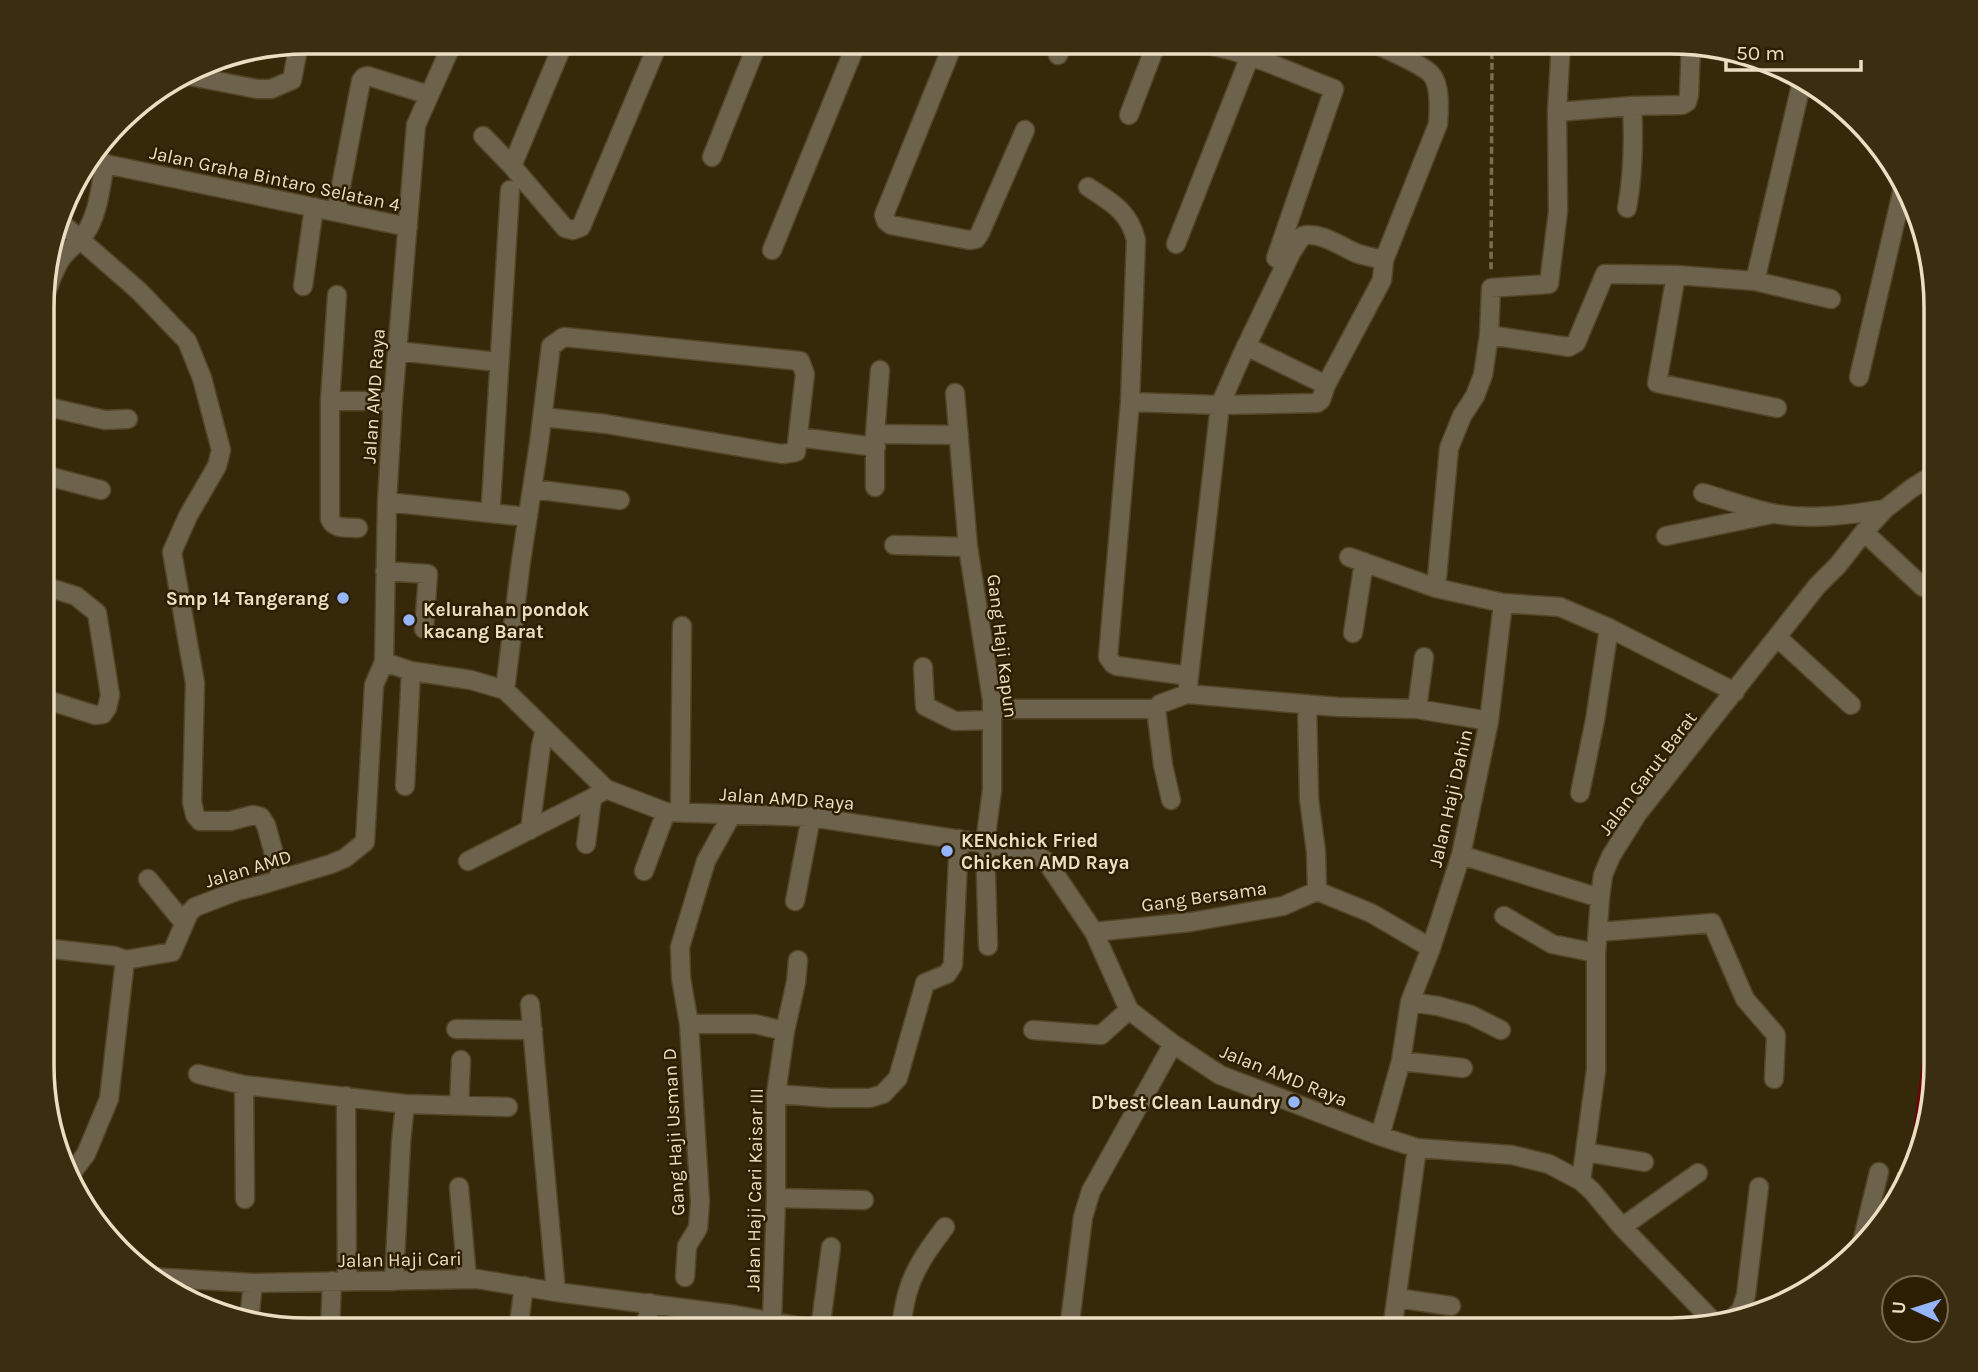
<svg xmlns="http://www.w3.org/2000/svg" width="1978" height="1372" viewBox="0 0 1978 1372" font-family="Karla,sans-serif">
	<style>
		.green { fill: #6c000b }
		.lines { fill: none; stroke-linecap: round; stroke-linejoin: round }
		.minor-casing { stroke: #534627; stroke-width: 21 }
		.path { stroke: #7b6d50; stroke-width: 3.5; stroke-dasharray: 7 3.5; stroke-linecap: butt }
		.minor { stroke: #6d624c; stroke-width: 18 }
		.poi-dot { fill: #95b6fd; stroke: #2c1f01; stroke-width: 2.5 }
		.labels { text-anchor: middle; stroke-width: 5; stroke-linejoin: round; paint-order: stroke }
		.street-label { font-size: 19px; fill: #ecdec2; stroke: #2c1f01 }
		.poi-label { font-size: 19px; font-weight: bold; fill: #ecdec2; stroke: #2c1f01; text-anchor: end }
		.rim { fill: none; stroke: #ecdec2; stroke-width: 3.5 }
	</style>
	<rect width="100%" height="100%" fill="#36290a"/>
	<!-- green -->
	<path class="green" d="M1927 1021 1935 1022V1082L1922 1151 1910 1173H1908Z"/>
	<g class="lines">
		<!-- minor casing -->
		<g class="minor-casing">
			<path id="minor" d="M954 42 884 215 886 221 891 225 969 240 976 239 980 233 1025 130
				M1188 42C1239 47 1287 71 1334 89L1276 258
				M1058 55 1064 42
				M185 75 257 89H271L292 80 299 44
				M1557 112 1632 106
				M1129 115 1157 42
				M483 136 512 166 565 228 573 230 581 227 659 42
				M712 157 758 42
				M91 161 408 227
				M512 166 564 42
				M1088 187C1111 202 1129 211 1136 240L1130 402 1220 405 1317 403 1321 400 1326 385 1382 280 1384 260 1438 124C1439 110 1441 85 1431 74 1423 65 1382 47 1370 42
				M1627 208C1633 175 1634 140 1632 106L1682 105 1687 102 1689 95 1691 43
				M336 212 361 81 364 77 368 76 429 95
				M60 222 139 291 187 341 202 378 221 450 217 466 188 516 172 552 195 683 192 802 195 815 200 821H230L253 815 261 817 266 825 281 879
				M1176 244 1250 56
				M772 250 857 42
				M1676 275 1657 383 1777 408
				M1755 281 1802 81
				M303 286 314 207
				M337 295 330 401V519C334 530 348 527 358 528
				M44 299C49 285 54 267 64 255 73 245 83 239 89 227 99 208 101 184 105 163
				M1489 335 1569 347 1576 343 1605 274 1676 275 1755 281 1831 299
				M1246 346 1326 385
				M397 351 498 362
				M1859 377 1904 184
				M955 393 968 547 992 700V790L985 843 988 946
				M330 401H393
				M1130 402 1108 657 1113 664 1117 666 1189 676
				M44 406 105 420 128 419
				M875 434 959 435
				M798 437 876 447
				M44 475 101 490
				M875 487V434L880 370
				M532 489 620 500
				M1703 493C1727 500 1752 509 1776 514 1812 520 1849 515 1885 509
				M387 502 528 517
				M491 503 510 190
				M1864 532 1923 587
				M1666 536 1772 514
				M894 545 968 547
				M1349 557 1436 588 1503 603 1560 607 1609 628 1735 692
				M385 571 428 574 424 629
				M44 586 76 596 97 613 110 695 107 708 103 714 95 715 44 699
				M1436 588 1449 448 1462 416 1475 396 1483 375 1489 335 1491 288 1549 284 1558 211 1557 112 1561 42
				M1353 633 1364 562
				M1777 637 1851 705
				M384 662 411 671 471 680 505 690 606 789 666 812 811 817 1027 850 1046 861 1094 932 1129 1010 1173 1044 1220 1075 1380 1136 1417 1148 1512 1155 1549 1164 1581 1181 1592 1191 1622 1227 1712 1320
				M923 667 925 706 955 721 992 720
				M505 690 521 561 539 443 551 346 564 337 800 361 805 374 796 452 782 454 606 424 543 417
				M1187 694 1220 405 1242 355 1291 253 1302 236C1320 231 1340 246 1356 253 1365 256 1375 258 1384 260
				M1307 704 1309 799 1316 852 1317 891
				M992 709H1156L1160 704 1187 694 1338 707 1417 709 1489 721
				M1156 709 1163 765 1171 800
				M1417 709 1424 657
				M405 786 411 671
				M1580 793 1595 720 1609 628
				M680 812 682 626
				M530 830 541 746 545 730
				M586 844 592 798
				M1461 855 1600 898
				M468 861 592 798 606 789
				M644 871 666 812
				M148 879 184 923
				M1317 891 1371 913 1431 948
				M795 901 811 817
				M1504 916 1552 944 1596 953
				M1094 932 1191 922 1283 906 1317 891
				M1598 932 1712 923 1745 999 1776 1035 1774 1079
				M44 948 115 956 125 960 172 952 189 913 195 907 237 891 261 885 331 864 345 858 365 842 374 685 384 662 387 502 393 401 416 125 453 42
				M1410 1002 1438 1006 1471 1015 1501 1030
				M530 1004 556 1292
				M689 1024H755L785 1031
				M456 1029 533 1030
				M1033 1030 1101 1035 1129 1010
				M1401 1061 1463 1068
				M198 1074 244 1085 405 1104
				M244 1085 245 1199
				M776 1094 830 1098H870L883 1094 898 1078 925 983 947 974 953 965 959 839
				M346 1096 347 1281
				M459 1106 461 1060
				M1380 1136 1401 1061 1410 1002 1431 948 1461 855 1489 721 1503 603
				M1585 1152 1644 1162
				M70 1175 86 1154 109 1099 125 960
				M1581 1181 1596 1070V953L1600 898 1603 875 1611 856 1638 813 1817 586 1838 565 1864 532 1885 509 1912 488 1935 474
				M459 1187 467 1279
				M776 1198 864 1200
				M1622 1227 1698 1173
				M1862 1242 1879 1172
				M150 1277 253 1283 477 1279 556 1292 736 1315 818 1330
				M685 1277 687 1246 698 1228 700 1202 689 1024 681 978 680 947 706 861 731 816
				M394 1281 401 1142 405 1104 508 1107
				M1397 1298 1451 1306
				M1736 1315 1741 1310 1746 1295 1759 1187
				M249 1321 253 1283
				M772 1321 776 1198V1094L785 1031 796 982 798 960
				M330 1329 332 1281
				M518 1330 524 1286
				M645 1330 650 1303
				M820 1330 831 1247
				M900 1330C903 1317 904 1303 908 1291 915 1267 930 1247 945 1227
				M1069 1330 1083 1217 1091 1191 1173 1044
				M1392 1330 1417 1148"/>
		</g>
		<!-- path -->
		<path class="path" d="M1489 42 1492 58 1491 272
			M1897 1174 1908 1176"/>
		<!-- minor -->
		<use href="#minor" class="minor"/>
	</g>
	<!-- markers -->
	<g class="poi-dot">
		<circle cx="343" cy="598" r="7"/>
		<circle cx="409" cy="620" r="7"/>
		<circle cx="947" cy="851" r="7"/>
		<circle cx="1294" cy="1102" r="7"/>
	</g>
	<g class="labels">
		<!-- street labels -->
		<g class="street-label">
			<text transform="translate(275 178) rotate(12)" y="7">Jalan Graha Bintaro Selatan 4</text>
			<text transform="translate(373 396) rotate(-86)" y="7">Jalan AMD Raya</text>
			<text transform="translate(1003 646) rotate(83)" y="7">Gang Haji Kapun</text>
			<text transform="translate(1647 773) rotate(-53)" y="7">Jalan Garut Barat</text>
			<text transform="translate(787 798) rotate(4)" y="7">Jalan AMD Raya</text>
			<text transform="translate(1450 798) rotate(-77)" y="7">Jalan Haji Dahin</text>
			<text transform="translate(248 868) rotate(-17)" y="7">Jalan AMD</text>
			<text transform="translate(1204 896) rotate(-8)" y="7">Gang Bersama</text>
			<text transform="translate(1284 1075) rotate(22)" y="7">Jalan AMD Raya</text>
			<text transform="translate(673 1132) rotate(-93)" y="7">Gang Haji Usman D</text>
			<text transform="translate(754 1190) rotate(-89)" y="7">Jalan Haji Cari Kaisar III</text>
			<text transform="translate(400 1259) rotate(-1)" y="7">Jalan Haji Cari</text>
		</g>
		<!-- poi labels -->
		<g class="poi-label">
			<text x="329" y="605">Smp 14 Tangerang</text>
			<text x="423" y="616" text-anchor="start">Kelurahan pondok<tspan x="423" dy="22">kacang Barat</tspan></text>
			<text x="961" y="847" text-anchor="start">KENchick Fried<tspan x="961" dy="22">Chicken AMD Raya</tspan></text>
			<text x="1280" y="1109">D'best Clean Laundry</text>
		</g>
	</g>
	<!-- crop -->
	<path d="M0 0H1978V1372H0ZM307 54H1671A253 253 0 0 1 1924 307V1065A253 253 0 0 1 1671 1318H307A253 253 0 0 1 54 1065V307A253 253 0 0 1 307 54Z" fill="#3b2e10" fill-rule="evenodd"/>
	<path class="rim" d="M307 54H1671A253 253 0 0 1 1924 307V1065A253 253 0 0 1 1671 1318H307A253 253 0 0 1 54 1065V307A253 253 0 0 1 307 54Z"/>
	<!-- north arrow -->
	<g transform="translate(1915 1309) rotate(274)"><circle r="33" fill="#2c1f01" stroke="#796b4e" stroke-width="2"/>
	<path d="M0-5L12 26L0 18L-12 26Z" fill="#95b6fd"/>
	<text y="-10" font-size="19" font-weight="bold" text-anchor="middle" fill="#ecdec2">U</text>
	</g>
	<!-- scale -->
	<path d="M1726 60v10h135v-10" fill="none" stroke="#ecdec2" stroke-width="3.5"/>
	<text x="1736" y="60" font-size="21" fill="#ecdec2" stroke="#2c1f01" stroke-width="5" paint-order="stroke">50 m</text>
</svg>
